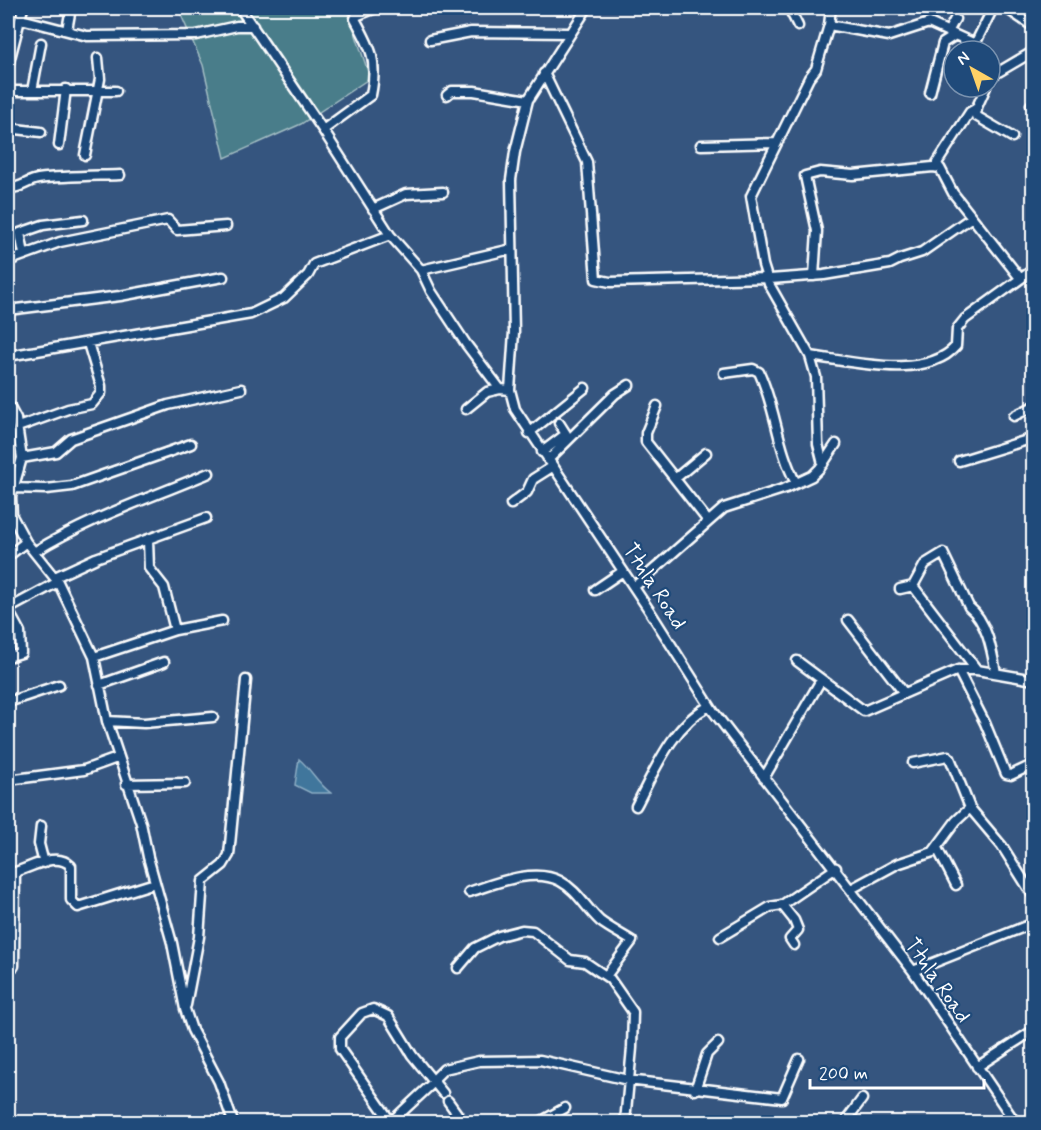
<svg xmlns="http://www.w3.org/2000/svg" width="1041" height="1130" viewBox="0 0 1041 1130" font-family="Mynerve,sans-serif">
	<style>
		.green { fill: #497d8a; stroke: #a4bec4; stroke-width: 1.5 }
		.water { fill: #40769c; stroke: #8cadc4; stroke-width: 1.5 }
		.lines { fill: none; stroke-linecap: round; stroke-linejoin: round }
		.minor-casing { stroke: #fff; stroke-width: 13 }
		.minor { stroke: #1f4a7a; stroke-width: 8 }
		.labels { text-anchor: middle; stroke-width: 4.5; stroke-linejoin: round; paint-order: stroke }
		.street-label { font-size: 21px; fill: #fff; stroke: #1f4a7a }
	</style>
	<rect width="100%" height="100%" fill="#35557f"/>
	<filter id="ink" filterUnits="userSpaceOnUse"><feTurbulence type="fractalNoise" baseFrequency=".0167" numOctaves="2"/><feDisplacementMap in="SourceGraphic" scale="12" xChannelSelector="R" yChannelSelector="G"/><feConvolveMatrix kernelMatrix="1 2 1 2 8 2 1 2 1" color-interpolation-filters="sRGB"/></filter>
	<g filter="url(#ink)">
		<!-- green -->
		<path class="green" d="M178 8H347L370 78 301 124 225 158 203 65Z"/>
		<!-- water -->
		<path class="water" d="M299 759C311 769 318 784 331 793H311L295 785Z"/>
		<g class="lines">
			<!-- minor casing -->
			<g class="minor-casing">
				<path id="minor" d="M240 8 323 130 390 235 421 270 431 291 466 344 500 389 510 390
					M587 8 528 100 515 152 511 180 514 332 510 390 515 409 649 610 713 711 913 971 1015 1122
					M789 8 798 26
					M831 8 829 25 889 36 929 23 975 44 981 51
					M1006 8 1034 27
					M21 19 87 36 196 35 237 26H253
					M67 30 71 8
					M948 32 955 19
					M430 40 471 32 570 33
					M975 44 993 8
					M8 66 23 8
					M990 72 995 74 1034 51
					M544 73 587 162 596 279 610 282 768 278
					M986 87 977 107 976 116 1012 137
					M8 91H116
					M32 91 41 43
					M930 93 943 43 954 36
					M447 95 452 91H474L528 100
					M1031 105 1034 108
					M8 128 41 132
					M323 130 371 95C378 60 371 48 355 19L356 16 376 8
					M59 145 66 89
					M701 145 777 143
					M85 155 100 79 98 58
					M939 167 937 163 970 112 977 108
					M8 188C21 189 26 181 38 179 65 176 92 176 120 175
					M373 209 406 194 443 192
					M24 254 20 233 43 225 83 220
					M8 261 60 242 168 220 177 230 226 226
					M421 270 512 249
					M814 276 817 231 805 176 820 172 853 175 933 167 940 168 953 193 1020 278
					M770 279 824 275 890 264 900 259 922 252 972 217
					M8 310 120 296 223 277
					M8 356 251 314 284 298 308 275 314 264 390 235
					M810 356C850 361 926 381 956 346L957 329 965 319 1034 269
					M724 373 753 369 759 372C776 408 777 448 796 483
					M8 404 16 419 22 458 11 497 12 516 26 542 58 582 94 657 107 721 141 823 148 857 172 943 185 1009 192 1030 219 1082 233 1122
					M657 406 646 433V442L708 521
					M466 409 487 392 500 389
					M1014 416 1034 406
					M18 427 68 409 92 404 101 393V386L88 343
					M529 433 585 388
					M542 452 566 434 559 423
					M22 458 56 452 71 439 168 405 241 389
					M548 460 615 394 629 385
					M959 461 1034 438
					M823 464 818 444 816 377 810 356 769 284 763 265 751 196 809 78 816 69 829 25
					M676 478 706 453
					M13 488 46 489 72 486 191 444
					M511 504 527 492 533 479 552 467
					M34 552C91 517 148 499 209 473
					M8 556 26 542
					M55 577 96 558 206 518
					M1033 578 1034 581
					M913 586 925 564 943 553 969 607C987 621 992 651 996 673
					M634 587 724 508 786 488 812 476 820 468 836 444
					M900 589 913 586 977 670
					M595 590 623 571
					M8 609 58 582
					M8 610 20 632 21 653 8 657
					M848 620 904 693
					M175 630 222 621
					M94 657 175 630 164 587 149 568 148 540
					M797 661 864 711 958 670H977L1034 680
					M958 670 985 723 1006 774 1011 775 1034 764
					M99 685 164 662
					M8 702 59 685
					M107 721 144 723 213 717
					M913 763 948 756 950 758 970 808 1002 846 1034 897
					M764 778 821 680
					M8 780 84 770 117 758
					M126 784 185 783
					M636 806C655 770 672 726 709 706
					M41 826 39 844 44 863
					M937 848 956 885
					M8 873C23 874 54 848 71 866V900L78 907 155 883
					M851 889 897 864 933 852 956 821 970 808
					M469 892C494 884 534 867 560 881 577 890 586 908 600 921 609 928 621 934 632 941L606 976
					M782 905 794 920 798 930 790 939 794 945
					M720 937 770 907 782 905 836 868
					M14 966 15 873
					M458 968 475 948 499 936 522 930 533 931 570 960 585 962 610 979 633 1012 632 1048 625 1122
					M913 971 1034 923
					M186 1005 199 937 203 881 223 865 229 855 246 680
					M977 1067 1034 1030
					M436 1077 444 1069 479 1061 540 1060 628 1080 782 1098 799 1059
					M695 1090 707 1054 718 1043
					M448 1101 463 1122
					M391 1122 340 1049V1037L362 1013 373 1009 388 1016 412 1055 443 1093
					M391 1122 435 1081
					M540 1122 565 1108
					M845 1122 862 1099"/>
			</g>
			<!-- minor -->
			<use href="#minor" class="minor"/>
		</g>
	</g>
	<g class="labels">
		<!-- street labels -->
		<g class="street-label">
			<text transform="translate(655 586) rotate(57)" y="7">Ttula Road</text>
			<text transform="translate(938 980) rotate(55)" y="7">Ttula Road</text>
		</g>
	</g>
	<!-- margin -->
	<rect width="1041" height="1130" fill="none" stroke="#1f4a7a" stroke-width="30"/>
	<rect x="15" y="15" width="1011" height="1100" fill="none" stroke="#fff" stroke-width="2" filter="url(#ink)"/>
	<!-- north arrow -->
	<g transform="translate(972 69) rotate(320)"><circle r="28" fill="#1f4a7a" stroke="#7992af" stroke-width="1.5"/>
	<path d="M0-4.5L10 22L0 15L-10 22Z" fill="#ffd166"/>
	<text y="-9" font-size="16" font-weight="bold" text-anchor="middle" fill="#ffffff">N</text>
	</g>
	<!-- scale -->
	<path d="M810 1079v9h174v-9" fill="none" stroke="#ffffff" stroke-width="3"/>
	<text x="819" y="1079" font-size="18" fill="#ffffff" stroke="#1f4a7a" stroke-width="4.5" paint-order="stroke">200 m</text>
</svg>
